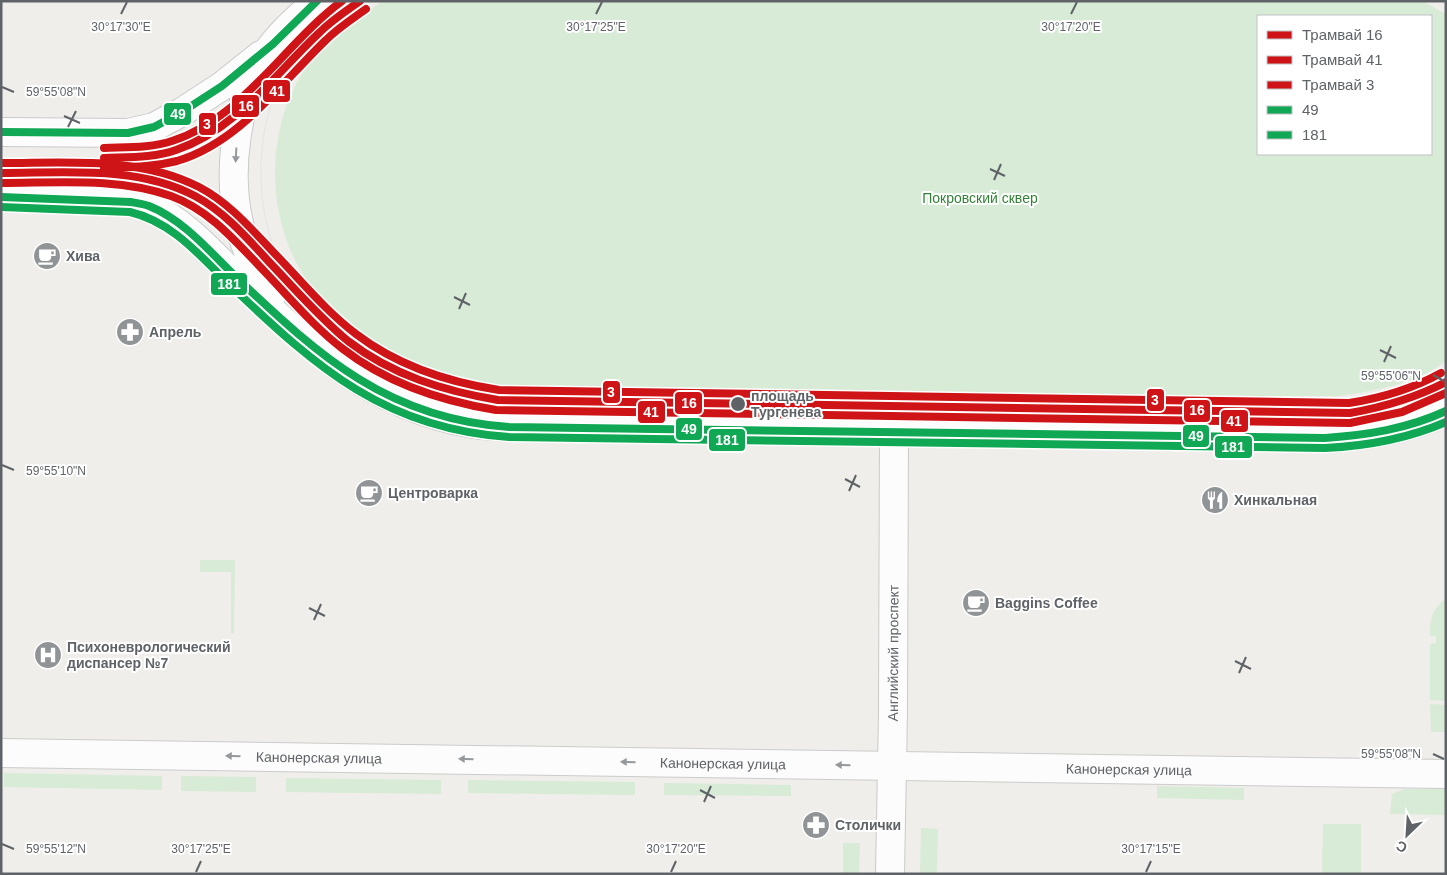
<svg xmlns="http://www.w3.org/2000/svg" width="1447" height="875" viewBox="0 0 1447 875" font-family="Arial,sans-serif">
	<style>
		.green { fill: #d8ebd6; fill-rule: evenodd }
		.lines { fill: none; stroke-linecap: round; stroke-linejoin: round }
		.street-casing { stroke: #cbcccc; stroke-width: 30 }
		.secondary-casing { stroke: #cacacb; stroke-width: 30 }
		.street { stroke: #fdfcfc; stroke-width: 28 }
		.secondary { stroke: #fdfcfc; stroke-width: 28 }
		.tram { stroke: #e4e4e4; stroke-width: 1 }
		.bus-1-casing { stroke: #fff; stroke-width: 11 }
		.bus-2-casing { stroke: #fff; stroke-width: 11 }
		.bus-1 { stroke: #10a855; stroke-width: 8 }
		.bus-2 { stroke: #10a855; stroke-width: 8 }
		.tram-1-casing { stroke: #fff; stroke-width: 11 }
		.tram-2-casing { stroke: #fff; stroke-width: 11 }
		.tram-3-casing { stroke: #fff; stroke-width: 11 }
		.tram-1 { stroke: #ce1417; stroke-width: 8 }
		.tram-2 { stroke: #ce1417; stroke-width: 8 }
		.tram-3 { stroke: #ce1417; stroke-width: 8 }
		.oneway { fill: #96999c }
		.ticks { fill: none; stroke: #5f6368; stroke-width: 2 }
		.stop-dot { fill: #5f6368; stroke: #fff; stroke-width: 2 }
		.labels { text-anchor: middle; stroke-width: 4; stroke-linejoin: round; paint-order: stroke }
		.park-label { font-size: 14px; fill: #348238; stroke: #fff }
		.poi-label { font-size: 14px; font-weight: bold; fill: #5f6368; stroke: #fff; text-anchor: start }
		.stop-label { font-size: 14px; font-weight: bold; fill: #5f6368; stroke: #fff; text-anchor: start }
		.street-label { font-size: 14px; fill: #5f6368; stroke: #fff }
		.ticks-label { font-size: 12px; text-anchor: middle; fill: #5f6368; stroke: #fff; stroke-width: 4; stroke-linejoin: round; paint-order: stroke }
		.line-badge { stroke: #fff; stroke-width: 2 }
		.badge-label { font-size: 14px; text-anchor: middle; font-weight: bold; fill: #fff }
	</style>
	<rect width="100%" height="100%" fill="#efeeea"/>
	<!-- green -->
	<path class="green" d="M383 1H1422L1446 14V361C1416 384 1377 390 1340 396H984L489 385C429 376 383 353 338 312 328 303 317 293 309 283 267 226 264 137 300 77 320 45 352 20 383 1ZM1258 16H1431V154H1258Z
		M200 560H235L234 633H231V572H200Z
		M1443 601H1446V701L1430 700V644L1436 643V636H1430C1430 620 1431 611 1443 601Z
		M1430 704 1446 705V732H1431Z
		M4 773 162 776V790L4 787Z
		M181 776 256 777V792L181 791Z
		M286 778 441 780V794L286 792Z
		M468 780 635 782V795L468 793Z
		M664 783 791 785V796L664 795Z
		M1157 786 1244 788V800L1157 798Z
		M1404 789H1446V815L1390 814 1392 794Z
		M1323 824H1361V874H1322Z
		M921 828 938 829 937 874H920Z
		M843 843H860L859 874H843Z"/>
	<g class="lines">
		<!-- street casing -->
		<g class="street-casing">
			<g id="street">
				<path id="s1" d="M1 753 1446 774"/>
			</g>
		</g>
		<!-- secondary casing -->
		<g class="secondary-casing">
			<g id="secondary">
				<path d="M1 132 128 133 154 127 182 112 222 86 261 55"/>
				<path d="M1 197 131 202C138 204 146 204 153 208 185 223 211 253 237 278 308 345 368 404 468 423 481 426 496 426 509 427L1325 438C1366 436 1408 430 1446 411"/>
				<path d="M270 301C259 276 245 250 239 223 227 173 236 100 264 57 278 35 298 18 317 1"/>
				<path id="s2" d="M890 874 893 712 894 432"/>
			</g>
		</g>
		<!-- street -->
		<use href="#street" class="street"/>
		<!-- secondary -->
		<use href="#secondary" class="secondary"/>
		<!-- tram -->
		<path class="tram" d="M311 305C299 288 285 273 277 255 253 201 255 117 289 68 298 54 311 43 322 31"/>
		<!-- bus-1 casing -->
		<g class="bus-1-casing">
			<path id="bus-1" d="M1 132 128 133 154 127 182 112 222 86 273 44 317 1
				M1 197 131 202C137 203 144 204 149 206 184 220 211 253 237 278 320 357 389 419 509 427L1325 438C1367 435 1407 429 1446 411"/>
		</g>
		<!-- bus-2 casing -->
		<g class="bus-2-casing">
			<path id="bus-2" d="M1 207 130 212C173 222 201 257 232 287 317 368 386 429 509 437L1325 448C1367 446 1407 439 1446 422"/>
		</g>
		<!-- bus-1 -->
		<use href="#bus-1" class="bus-1"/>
		<!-- bus-2 -->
		<use href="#bus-2" class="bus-2"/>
		<!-- tram-1 casing -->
		<g class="tram-1-casing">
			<path id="tram-1" d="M104 158C128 157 154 158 176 150 237 129 275 74 320 32 332 20 346 11 360 1
				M1 173C64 173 137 165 195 196 225 212 248 239 271 264 296 290 320 318 348 341 392 375 444 391 498 400L1350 413C1384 407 1415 398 1446 382"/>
		</g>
		<!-- tram-2 casing -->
		<g class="tram-2-casing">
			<path id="tram-2" d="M104 168C128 167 153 167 177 161 239 143 281 83 326 40 338 28 352 19 366 9
				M1 183C56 183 118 177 171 196 210 210 237 243 265 272 290 298 314 327 343 349 388 384 441 401 496 410L1350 423 1402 412 1446 393"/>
		</g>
		<!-- tram-3 casing -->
		<g class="tram-3-casing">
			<path id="tram-3" d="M104 148C126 147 151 148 172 141 242 119 285 43 342 1
				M1 163C66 163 139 156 199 187 230 203 254 232 278 257 303 283 327 312 356 334 398 366 447 382 499 390L1349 403C1382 398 1412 389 1441 373"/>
		</g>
		<!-- tram-1 -->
		<use href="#tram-1" class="tram-1"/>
		<!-- tram-2 -->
		<use href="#tram-2" class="tram-2"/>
		<!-- tram-3 -->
		<use href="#tram-3" class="tram-3"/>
	</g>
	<!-- one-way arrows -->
	<defs><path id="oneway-solid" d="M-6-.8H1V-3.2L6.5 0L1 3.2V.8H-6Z" transform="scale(1.25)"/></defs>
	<g class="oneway">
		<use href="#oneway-solid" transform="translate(236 155) rotate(93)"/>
		<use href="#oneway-solid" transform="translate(233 756) rotate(-178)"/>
		<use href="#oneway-solid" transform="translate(466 759) rotate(-179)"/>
		<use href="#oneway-solid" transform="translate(628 762) rotate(-179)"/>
		<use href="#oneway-solid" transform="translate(843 765) rotate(-179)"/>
	</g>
	<!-- ticks -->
	<path class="ticks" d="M121 14 127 2M596 14 602 2M1071 14 1077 2M2 87 14 92M64 116 80 123M68 127 76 111M990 169 1005 176M994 180 1001 164M454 297 470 305M459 309 466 293M1380 350 1396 358M1384 362 1391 346M1433 375 1444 381M2 465 14 470M845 479 860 487M849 491 856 475M309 608 325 616M314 620 321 604M1235 661 1251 669M1239 673 1246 657M1433 754 1444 759M700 790 715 798M704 802 711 786M2 844 14 849M196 872 201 861M671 872 676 861M1146 872 1151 861"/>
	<!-- icons -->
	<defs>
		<g id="cafe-disc" transform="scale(1.4375)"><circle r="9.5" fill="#919496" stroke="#fff"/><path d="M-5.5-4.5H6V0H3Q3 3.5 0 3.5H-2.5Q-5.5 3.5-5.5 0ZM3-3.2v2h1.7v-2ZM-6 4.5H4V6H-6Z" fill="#fff"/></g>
		<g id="pharmacy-disc" transform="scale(1.4375)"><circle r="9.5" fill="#919496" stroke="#fff"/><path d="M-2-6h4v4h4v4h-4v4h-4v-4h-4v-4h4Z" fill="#fff"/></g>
		<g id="restaurant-disc" transform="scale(1.4375)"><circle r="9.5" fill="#919496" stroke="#fff"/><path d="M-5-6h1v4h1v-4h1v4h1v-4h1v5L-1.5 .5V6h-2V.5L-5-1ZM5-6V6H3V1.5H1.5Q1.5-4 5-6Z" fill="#fff"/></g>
		<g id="hospital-disc" transform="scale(1.4375)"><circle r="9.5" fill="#919496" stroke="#fff"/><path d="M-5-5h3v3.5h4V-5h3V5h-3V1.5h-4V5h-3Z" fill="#fff"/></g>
	</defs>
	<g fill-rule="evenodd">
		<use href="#cafe-disc" x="47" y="256"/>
		<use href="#pharmacy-disc" x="130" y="332"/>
		<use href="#cafe-disc" x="369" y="493"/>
		<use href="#restaurant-disc" x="1215" y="500"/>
		<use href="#cafe-disc" x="976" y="603"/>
		<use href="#hospital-disc" x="48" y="655"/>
		<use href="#pharmacy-disc" x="816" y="825"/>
	</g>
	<!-- markers -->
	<circle class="stop-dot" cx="738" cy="404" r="8"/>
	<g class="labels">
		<!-- park labels -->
		<g class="park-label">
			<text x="980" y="203">Покровский сквер</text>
		</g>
		<!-- poi labels -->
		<g class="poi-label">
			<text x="66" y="261">Хива</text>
			<text x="149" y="337">Апрель</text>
			<text x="388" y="498">Центроварка</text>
			<text x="1234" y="505">Хинкальная</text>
			<text x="995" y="608">Baggins Coffee</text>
			<text x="67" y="652">Психоневрологический<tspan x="67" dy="16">диспансер №7</tspan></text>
			<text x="835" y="830">Столички</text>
		</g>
		<!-- stop labels -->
		<g class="stop-label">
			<text x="751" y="401">площадь<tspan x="751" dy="16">Тургенева</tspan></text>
		</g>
		<!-- street labels -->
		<g class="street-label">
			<text dy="5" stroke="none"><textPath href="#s2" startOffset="221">Английский проспект</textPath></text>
			<text dy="5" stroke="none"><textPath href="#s1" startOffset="318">Канонерская улица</textPath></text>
			<text dy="5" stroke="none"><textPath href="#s1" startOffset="722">Канонерская улица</textPath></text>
			<text dy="5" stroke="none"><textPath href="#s1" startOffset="1128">Канонерская улица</textPath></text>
		</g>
	</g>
	<g class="ticks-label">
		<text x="121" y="31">30°17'30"E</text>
		<text x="1071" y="31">30°17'20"E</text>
		<text x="596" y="31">30°17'25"E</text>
		<text x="56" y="96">59°55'08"N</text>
		<text x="1391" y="380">59°55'06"N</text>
		<text x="56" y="475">59°55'10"N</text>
		<text x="1391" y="758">59°55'08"N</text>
		<text x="201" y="853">30°17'25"E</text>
		<text x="1151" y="853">30°17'15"E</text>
		<text x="676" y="853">30°17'20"E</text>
		<text x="56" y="853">59°55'12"N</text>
	</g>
	<g class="line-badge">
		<rect x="262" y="79" width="29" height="24" rx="5" fill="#ce1417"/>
		<rect x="231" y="94" width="29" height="24" rx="5" fill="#ce1417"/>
		<rect x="163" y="102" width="29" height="24" rx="5" fill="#10a855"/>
		<rect x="198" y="112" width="19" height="24" rx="5" fill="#ce1417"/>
		<rect x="210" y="272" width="38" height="24" rx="5" fill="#10a855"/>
		<rect x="602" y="380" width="19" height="24" rx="5" fill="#ce1417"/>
		<rect x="1146" y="388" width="19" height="24" rx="5" fill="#ce1417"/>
		<rect x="674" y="391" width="29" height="24" rx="5" fill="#ce1417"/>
		<rect x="1183" y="399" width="28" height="24" rx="5" fill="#ce1417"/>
		<rect x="637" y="400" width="29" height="24" rx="5" fill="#ce1417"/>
		<rect x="1220" y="409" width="29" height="24" rx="5" fill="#ce1417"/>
		<rect x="675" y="417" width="28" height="24" rx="5" fill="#10a855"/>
		<rect x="1182" y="424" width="28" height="24" rx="5" fill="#10a855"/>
		<rect x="708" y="428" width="38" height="24" rx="5" fill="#10a855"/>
		<rect x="1214" y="435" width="39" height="24" rx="5" fill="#10a855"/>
	</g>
	<g class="badge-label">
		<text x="277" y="96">41</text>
		<text x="246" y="111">16</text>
		<text x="178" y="119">49</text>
		<text x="207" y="129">3</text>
		<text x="229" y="289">181</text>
		<text x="611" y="397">3</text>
		<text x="1155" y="405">3</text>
		<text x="689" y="408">16</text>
		<text x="1197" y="415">16</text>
		<text x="651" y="417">41</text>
		<text x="1234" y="426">41</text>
		<text x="689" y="434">49</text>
		<text x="1196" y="441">49</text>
		<text x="727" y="445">181</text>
		<text x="1233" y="452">181</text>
	</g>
	<!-- border -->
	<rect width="1447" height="875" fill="none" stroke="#5f6368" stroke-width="5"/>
	<!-- legend -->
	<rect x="1257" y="15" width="175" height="140" fill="#ffffff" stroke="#bfc1c3"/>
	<rect x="1267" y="31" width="25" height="8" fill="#ce1417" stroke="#bfc1c3"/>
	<text x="1302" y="40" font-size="15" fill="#5f6368">Трамвай 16</text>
	<rect x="1267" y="56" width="25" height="8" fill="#ce1417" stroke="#bfc1c3"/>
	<text x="1302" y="65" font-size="15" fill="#5f6368">Трамвай 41</text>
	<rect x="1267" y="81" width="25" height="8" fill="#ce1417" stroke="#bfc1c3"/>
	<text x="1302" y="90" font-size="15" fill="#5f6368">Трамвай 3</text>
	<rect x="1267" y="106" width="25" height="8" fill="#10a855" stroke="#bfc1c3"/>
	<text x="1302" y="115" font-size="15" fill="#5f6368">49</text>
	<rect x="1267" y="131" width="25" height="8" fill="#10a855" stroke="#bfc1c3"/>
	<text x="1302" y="140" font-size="15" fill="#5f6368">181</text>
	<!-- north arrow -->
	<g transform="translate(1407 835) rotate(205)" stroke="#ffffff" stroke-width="4" paint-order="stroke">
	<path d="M0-4L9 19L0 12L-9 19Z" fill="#5f6368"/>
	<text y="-8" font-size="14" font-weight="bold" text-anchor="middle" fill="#5f6368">С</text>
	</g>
</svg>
